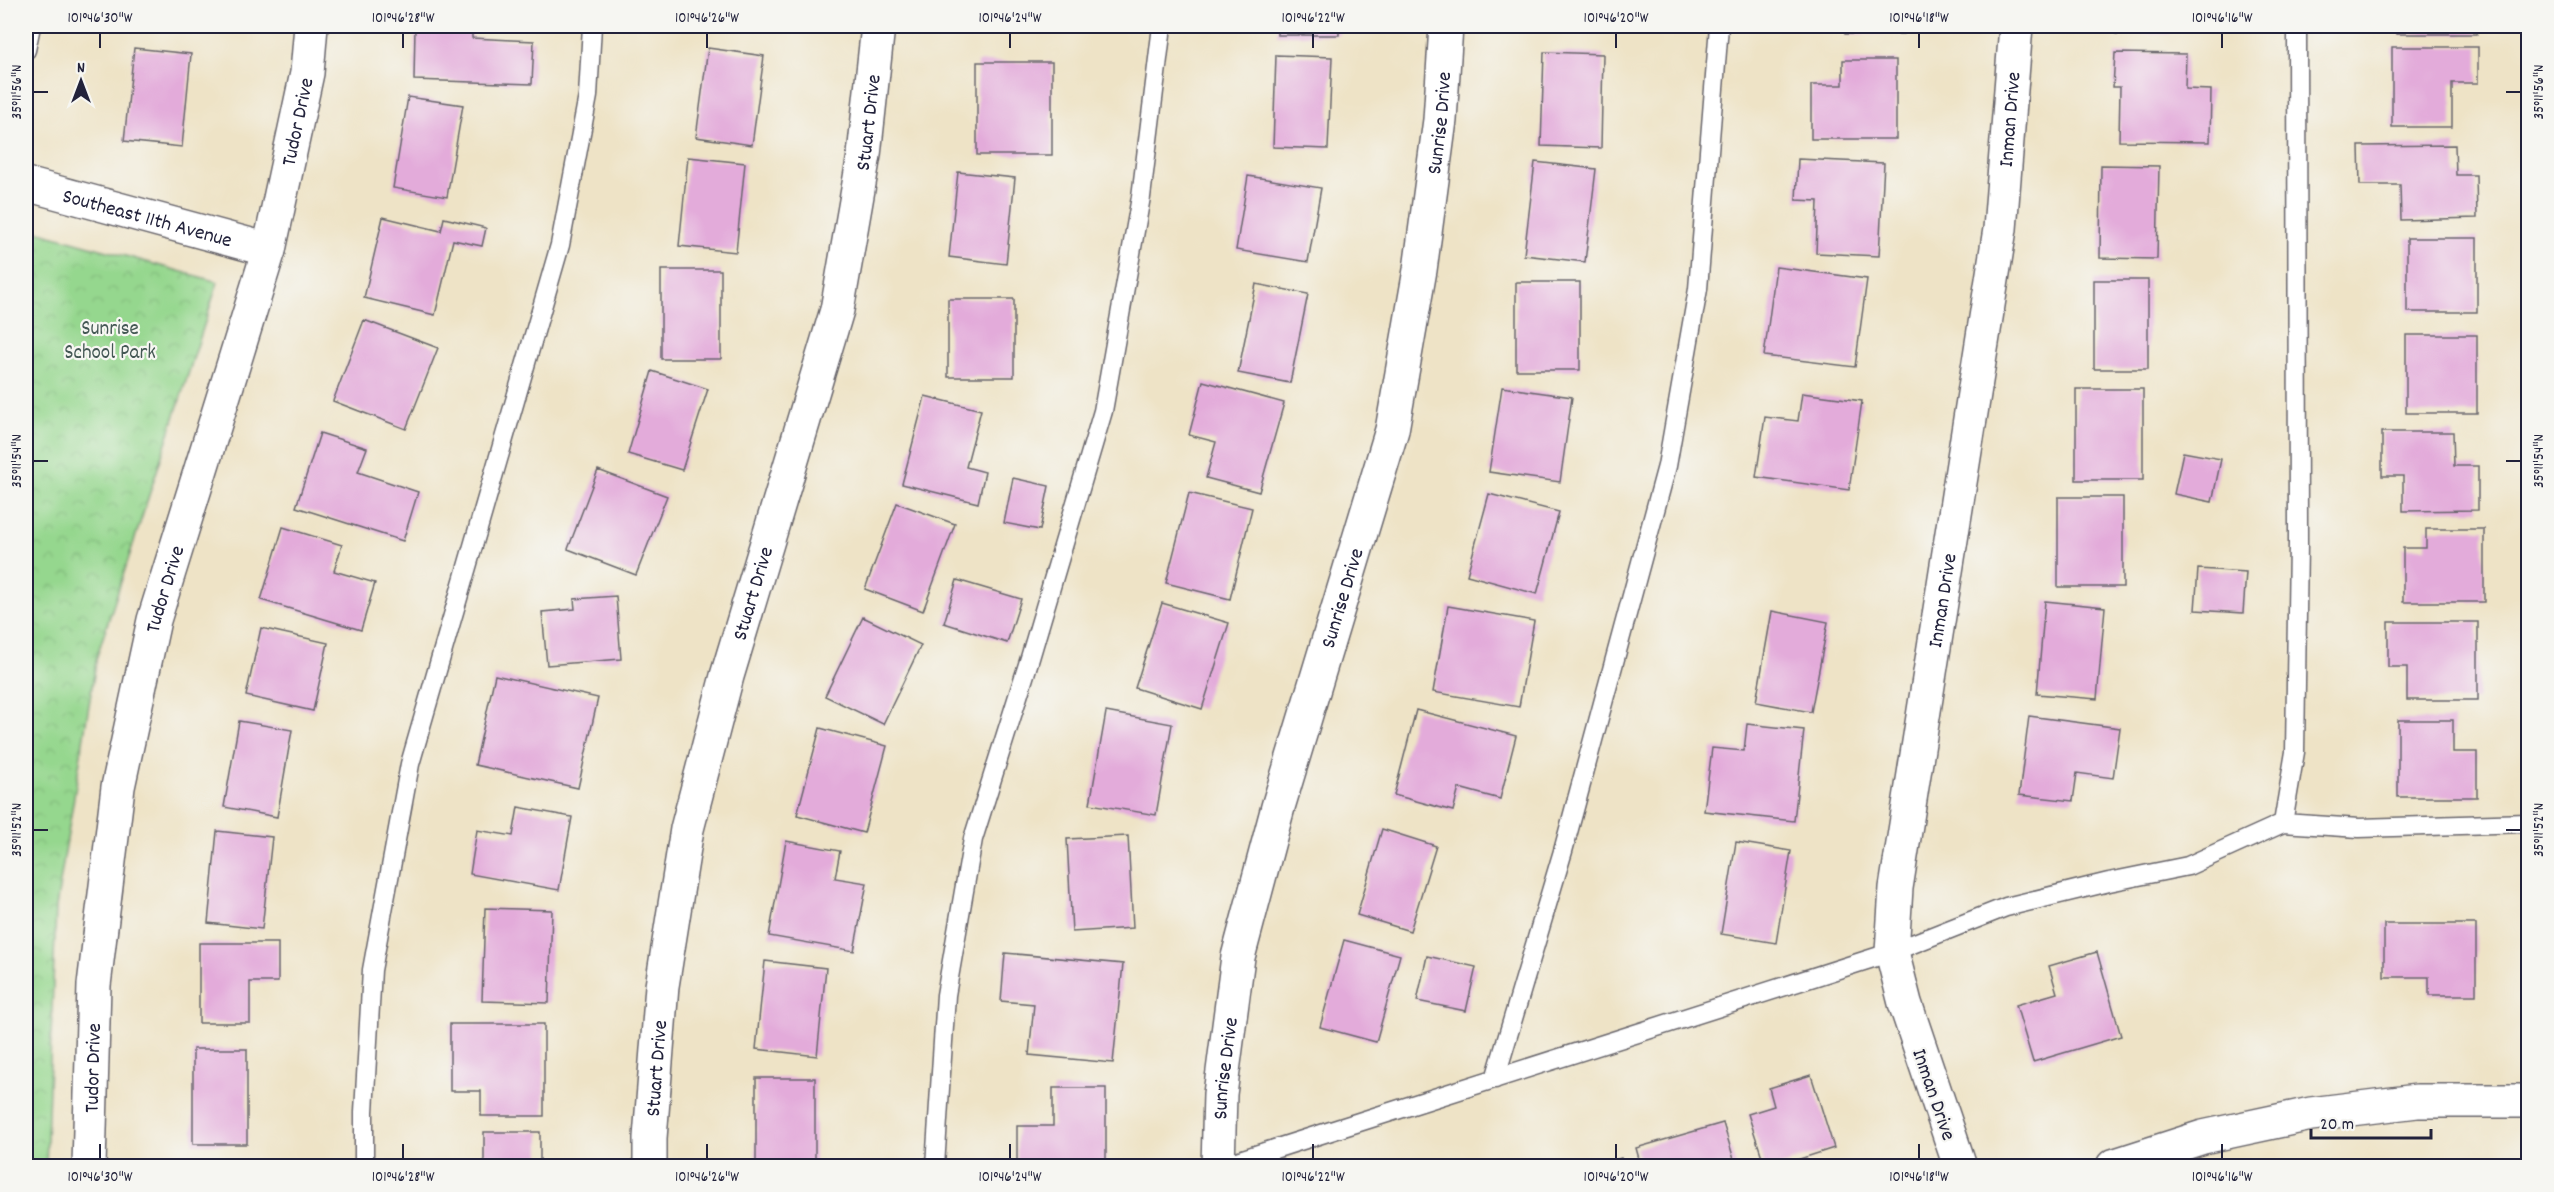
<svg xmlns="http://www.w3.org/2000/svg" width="2554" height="1192" viewBox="0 0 2554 1192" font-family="Dekko,sans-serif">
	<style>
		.park { fill: url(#park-crowns); stroke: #5c7c64; stroke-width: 1.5 }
		.building { fill: #e3abda }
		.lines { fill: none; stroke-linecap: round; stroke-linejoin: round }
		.service-casing { stroke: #69666c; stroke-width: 21 }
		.minor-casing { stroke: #69666c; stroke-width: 36 }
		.tertiary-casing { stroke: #69666c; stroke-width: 36 }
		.service { stroke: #fff; stroke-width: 18 }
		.minor { stroke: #fff; stroke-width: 33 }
		.tertiary { stroke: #fff; stroke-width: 33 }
		.ticks { fill: none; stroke: #22223b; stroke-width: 2 }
		.labels { text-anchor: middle; stroke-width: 4.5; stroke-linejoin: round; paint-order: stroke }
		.street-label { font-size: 21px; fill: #22223b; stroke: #f6f6f2 }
		.park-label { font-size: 21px; fill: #445854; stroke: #f6f6f2 }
		.neatline { fill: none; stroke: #22223b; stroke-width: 2 }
		.ticks-label { font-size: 15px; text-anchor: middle; fill: #22223b }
	</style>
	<defs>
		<pattern id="park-crowns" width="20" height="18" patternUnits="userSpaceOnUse" patternTransform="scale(1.5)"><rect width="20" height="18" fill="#95d78e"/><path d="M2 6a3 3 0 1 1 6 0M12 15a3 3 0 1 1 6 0" fill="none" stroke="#80b87b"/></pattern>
	</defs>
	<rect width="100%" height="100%" fill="#f6f6f2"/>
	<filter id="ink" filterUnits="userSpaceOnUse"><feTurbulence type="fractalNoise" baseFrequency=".0167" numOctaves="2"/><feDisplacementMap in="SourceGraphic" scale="12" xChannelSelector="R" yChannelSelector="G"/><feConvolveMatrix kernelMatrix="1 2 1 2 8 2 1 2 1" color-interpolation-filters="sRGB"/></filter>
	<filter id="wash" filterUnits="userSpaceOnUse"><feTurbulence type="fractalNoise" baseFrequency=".008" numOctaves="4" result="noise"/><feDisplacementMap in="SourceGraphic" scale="24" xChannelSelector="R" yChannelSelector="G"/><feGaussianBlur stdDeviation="1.35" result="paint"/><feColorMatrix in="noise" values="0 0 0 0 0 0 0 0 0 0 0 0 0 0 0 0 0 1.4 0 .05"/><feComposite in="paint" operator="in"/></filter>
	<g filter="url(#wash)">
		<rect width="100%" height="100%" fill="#eee3c6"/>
		<!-- park -->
		<path class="park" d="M26 228 218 282 97 656 56 907 46 1166H26Z"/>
		<g id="blocks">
			<!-- building -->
			<path class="building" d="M131 26H190L189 32 130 28Z
				M415 26H472V38L534 41 532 84 414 80Z
				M714 26H769V29H714Z
				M981 26H1056V32H981Z
				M1277 26H1339V35H1277Z
				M1560 26H1627V29H1560Z
				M1845 26H1903V34H1845Z
				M2116 26H2171V34H2116Z
				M2397 26H2477V34H2397Z
				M2392 47H2478V83H2452V127H2392Z
				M134 48 191 54 182 147 124 141Z
				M708 48 764 56 752 145 696 137Z
				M1544 52 1603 54 1601 148 1541 146Z
				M2115 53 2186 54 2185 89 2211 90 2210 142 2119 141 2120 87H2113Z
				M1276 55 1332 57 1328 149 1273 147Z
				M1843 60H1896V139H1811V85H1843Z
				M977 62H1052V155H977Z
				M408 97 463 105 447 197 393 188Z
				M2455 145 2456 175H2476L2477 218 2401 220 2400 185H2360L2359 146Z
				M688 157 745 163 736 252 679 246Z
				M1798 159 1884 163 1879 256 1816 253 1818 201 1796 200Z
				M1535 162 1596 169 1585 262 1524 255Z
				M2101 165 2159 166 2157 259 2100 258Z
				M958 172 1015 178 1006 264 949 257Z
				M1248 176 1321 188 1308 262 1236 250Z
				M383 217 441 231 444 218 486 228 482 246 453 240 435 315 364 298Z
				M2407 238H2477V312H2407Z
				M1776 267 1867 279 1855 367 1764 356Z
				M661 270H721V359H661Z
				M2094 280H2148V369H2094Z
				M1516 282H1580V370H1516Z
				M1256 284 1308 294 1290 383 1238 373Z
				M948 299H1014V377H948Z
				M364 320 438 348 406 429 333 401Z
				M2406 335H2477V413H2406Z
				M652 371 708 389 682 470 628 454Z
				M1203 381 1284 403 1259 492 1206 478 1216 442 1189 435Z
				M1502 387 1572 397 1560 482 1489 472Z
				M2076 389H2143V480H2076Z
				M1802 393 1862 401 1849 490 1756 477 1765 417 1798 421Z
				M925 396 981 410 966 467 985 472 978 503 902 484Z
				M2382 432H2453L2454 466H2478V510L2403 511V476H2382Z
				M320 433 367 448 358 472 418 492 403 541 296 507Z
				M2183 452 2221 459 2212 502 2174 494Z
				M598 470 667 496 636 575 568 549Z
				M1013 478 1049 486 1040 530 1004 523Z
				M1189 493 1252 508 1230 599 1166 583Z
				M1489 494 1559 512 1537 594 1467 575Z
				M2058 497H2123V587H2058Z
				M897 503 955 524 923 611 865 589Z
				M283 527 342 545 334 571 375 583 361 630 261 600Z
				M2426 529H2484V602H2403V548H2426Z
				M2198 569 2246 572 2243 613 2195 610Z
				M957 580 1021 599 1007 643 944 623Z
				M616 596 621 659 547 665 542 612 575 609 574 599Z
				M2045 601 2105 607 2097 699 2037 694Z
				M1162 603 1229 623 1202 709 1135 688Z
				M1448 606 1534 621 1519 707 1433 692Z
				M1772 611 1828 622 1811 712 1756 702Z
				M863 617 921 645 883 724 825 696Z
				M2388 622H2478V700H2407V667H2388Z
				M261 628 328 643 313 711 246 696Z
				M495 675 598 698 578 788 475 765Z
				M1416 710 1516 736 1500 799 1459 788 1453 811 1394 795Z
				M1106 712 1172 724 1156 815 1090 804Z
				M2029 716 2120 728 2113 778 2077 773 2073 801 2019 795Z
				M2398 720H2453V752H2477V797H2398Z
				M239 721 292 730 277 817 224 807Z
				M1747 724 1804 730 1794 821 1704 811 1712 748 1744 751Z
				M820 728 887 746 864 833 797 815Z
				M518 807 572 817 559 890 470 874 477 830 513 836Z
				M1382 829 1436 846 1410 931 1357 915Z
				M217 831 272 837 262 929 208 923Z
				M1128 836 1133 928 1072 932 1067 839Z
				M786 841 840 851 835 878 867 883 854 951 769 936Z
				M1736 842 1791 851 1776 943 1721 934Z
				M485 908 552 910 549 1003 482 1001Z
				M2384 924H2476V995H2429V977H2384Z
				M1344 940 1400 955 1376 1042 1320 1027Z
				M199 943H278V982H250V1023H199Z
				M2097 952 2121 1036 2033 1062 2016 1005 2057 993 2049 966Z
				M1005 953 1123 964 1113 1063 1029 1055 1034 1004 1001 1001Z
				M1427 956 1476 967 1466 1011 1417 1001Z
				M765 961 826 968 817 1056 756 1049Z
				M450 1024H544V1116H481V1091H450Z
				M193 1049H247V1144H193Z
				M1811 1075 1834 1148 1778 1166H1765L1748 1114 1774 1106 1769 1088Z
				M756 1078H815V1166H756Z
				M1053 1088H1106V1166H1017V1126H1053Z
				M1723 1123 1736 1166H1641L1636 1148Z
				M484 1132H540V1166H484Z
				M1621 1158 1624 1166H1596Z
				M185 1161H239V1166H185Z"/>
		</g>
	</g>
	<g filter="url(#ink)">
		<use href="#blocks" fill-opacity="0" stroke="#69666c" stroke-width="1.5"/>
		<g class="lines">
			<!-- service casing -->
			<g class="service-casing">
				<path id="service" d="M26 50 31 26
					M2283 823 2295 752 2298 543 2297 26
					M1495 1079 1563 851 1667 466 1698 289 1719 26
					M364 1166V1112L372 970 410 764 560 245 588 96 592 26
					M935 1166 946 995 973 839 1030 658 1103 411 1141 197 1162 26
					M1221 1166 1892 952 2006 907 2109 882 2188 866 2283 823 2359 828 2528 823"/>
			</g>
			<!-- minor casing -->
			<g class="minor-casing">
				<g id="minor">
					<path id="s1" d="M26 184 269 250"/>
					<path id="s2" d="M89 1166 94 985 118 787 154 620 269 250 307 73 311 26"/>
					<path id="s3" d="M650 1166V1138L662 986 687 829 727 676 837 310 864 155 878 26"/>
					<path id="s4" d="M1218 1166 1220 1094 1238 957 1278 807 1392 430 1420 270 1440 120 1446 26"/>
					<path id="s5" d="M1960 1166 1905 1003 1892 952 1896 888 2000 229 2016 26"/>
				</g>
			</g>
			<!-- tertiary casing -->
			<g class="tertiary-casing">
				<path id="tertiary" d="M2113 1166 2203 1137 2311 1114 2417 1101H2528"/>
			</g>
			<!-- service -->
			<use href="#service" class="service"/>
			<!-- minor -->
			<use href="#minor" class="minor"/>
			<!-- tertiary -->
			<use href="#tertiary" class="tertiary"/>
		</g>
	</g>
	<!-- ticks -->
	<path class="ticks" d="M100 33V48M403 33V48M707 33V48M1010 33V48M1313 33V48M1616 33V48M1919 33V48M2222 33V48M33 92H48M2506 92H2521M33 461H48M2506 461H2521M33 830H48M2506 830H2521M100 1144V1159M403 1144V1159M707 1144V1159M1010 1144V1159M1313 1144V1159M1616 1144V1159M1919 1144V1159M2222 1144V1159"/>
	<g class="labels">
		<!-- street labels -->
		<g class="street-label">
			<text dy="7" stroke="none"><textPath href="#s5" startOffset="1066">Inman Drive</textPath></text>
			<text dy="7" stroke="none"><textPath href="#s2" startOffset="1070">Tudor Drive</textPath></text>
			<text dy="7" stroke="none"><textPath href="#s3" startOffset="1070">Stuart Drive</textPath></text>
			<text dy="7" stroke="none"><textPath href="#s4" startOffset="1070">Sunrise Drive</textPath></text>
			<text dy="7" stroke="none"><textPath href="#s1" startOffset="126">Southeast 11th Avenue</textPath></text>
			<text dy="7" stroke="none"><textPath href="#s2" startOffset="584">Tudor Drive</textPath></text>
			<text dy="7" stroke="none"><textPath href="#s3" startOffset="584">Stuart Drive</textPath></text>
			<text dy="7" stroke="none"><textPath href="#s4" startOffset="584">Sunrise Drive</textPath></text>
			<text dy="7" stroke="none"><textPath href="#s5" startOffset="580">Inman Drive</textPath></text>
			<text dy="7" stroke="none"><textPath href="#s2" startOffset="98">Tudor Drive</textPath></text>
			<text dy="7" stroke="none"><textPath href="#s3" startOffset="98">Stuart Drive</textPath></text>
			<text dy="7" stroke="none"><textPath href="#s4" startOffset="98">Sunrise Drive</textPath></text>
			<text transform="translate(1935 1094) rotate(71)" y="7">Inman Drive</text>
		</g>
		<!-- park labels -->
		<g class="park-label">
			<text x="110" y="334">Sunrise<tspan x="110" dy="24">School Park</tspan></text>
		</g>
	</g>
	<!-- margin -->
	<rect width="2554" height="1192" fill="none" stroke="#f6f6f2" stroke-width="66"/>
	<!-- north arrow -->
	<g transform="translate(81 81)" stroke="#f6f6f2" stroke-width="4.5" paint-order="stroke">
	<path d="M0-4.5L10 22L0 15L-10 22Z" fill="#22223b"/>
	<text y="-9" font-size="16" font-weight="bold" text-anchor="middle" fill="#22223b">N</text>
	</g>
	<!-- scale -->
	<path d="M2311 1129v9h120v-9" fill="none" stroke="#22223b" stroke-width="3"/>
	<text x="2320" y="1129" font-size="18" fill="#22223b" stroke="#f6f6f2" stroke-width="4.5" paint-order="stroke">20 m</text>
	<rect x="33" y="33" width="2488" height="1126" class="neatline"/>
	<g class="ticks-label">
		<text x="100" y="22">101°46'30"W</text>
		<text x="403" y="22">101°46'28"W</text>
		<text x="707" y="22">101°46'26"W</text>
		<text x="1010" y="22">101°46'24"W</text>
		<text x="1313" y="22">101°46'22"W</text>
		<text x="1616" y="22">101°46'20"W</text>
		<text x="1919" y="22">101°46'18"W</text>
		<text x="2222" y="22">101°46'16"W</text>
		<text transform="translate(16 92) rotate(-90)" y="5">35°11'56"N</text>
		<text transform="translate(2538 92) rotate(-90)" y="5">35°11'56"N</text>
		<text transform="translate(16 461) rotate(-90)" y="5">35°11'54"N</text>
		<text transform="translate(2538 461) rotate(-90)" y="5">35°11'54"N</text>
		<text transform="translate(16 830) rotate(-90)" y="5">35°11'52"N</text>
		<text transform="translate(2538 830) rotate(-90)" y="5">35°11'52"N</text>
		<text x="100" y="1181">101°46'30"W</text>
		<text x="403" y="1181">101°46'28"W</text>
		<text x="707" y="1181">101°46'26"W</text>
		<text x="1010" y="1181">101°46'24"W</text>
		<text x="1313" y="1181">101°46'22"W</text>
		<text x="1616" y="1181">101°46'20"W</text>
		<text x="1919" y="1181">101°46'18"W</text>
		<text x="2222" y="1181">101°46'16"W</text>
	</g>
</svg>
